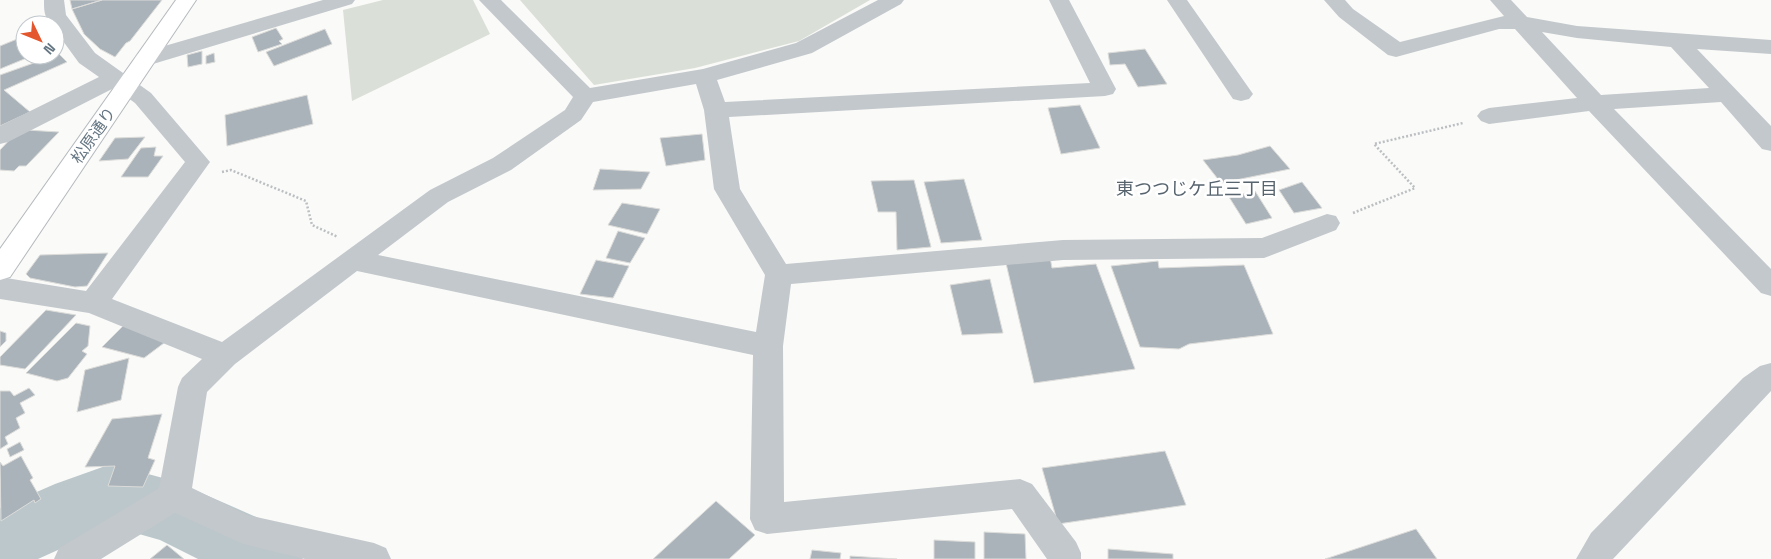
<svg xmlns="http://www.w3.org/2000/svg" width="1771" height="559" viewBox="0 0 1771 559" font-family="'Space Grotesk','Noto Sans JP',sans-serif">
	<style>
		.green { fill: #dadfd7 }
		.lines { fill: none; stroke-linecap: round; stroke-linejoin: round }
		.river { fill: #bbc7cb; fill-rule: evenodd }
		.building { fill: #aab3b9; stroke: #dcdcda }
		.major-casing { stroke: #b5babe; stroke-width: 2 }
		.path { stroke: #bbbfc2; stroke-width: 2.5; stroke-dasharray: 2 2; stroke-linecap: butt }
		.minor { fill: #c3c8cc; fill-rule: evenodd }
		.major { fill: #fff; fill-rule: evenodd }
		.labels { text-anchor: middle; stroke-width: 5; stroke-linejoin: round; paint-order: stroke }
		.street-label { font-size: 16px; fill: #657683; stroke: #fff }
		.neighbourhood-label { font-size: 18px; fill: #57646e; stroke: #fff }
	</style>
	<rect width="100%" height="100%" fill="#fafaf8"/>
	<!-- green -->
	<path class="green" d="M383 0H473L490 34 352 101 343 10Z
		M520 0H870L799 41 695 68 594 85Z"/>
	<g class="lines">
		<!-- river -->
		<path class="river" d="M111 464 174 481 270 523 292 535 303 559H198L160 540 111 526 38 559H0V508L55 484Z"/>
	</g>
	<!-- building -->
	<path class="building" d="M70 0H102L72 9Z
		M102 0H162L130 41 126 43 115 57 100 49 84 34 72 9Z
		M276 28 283 39 279 41 282 44 258 52 252 37Z
		M325 29 332 44 274 66 266 52Z
		M22 37 25 41V55H34L0 69V46Z
		M1145 49 1167 84 1138 87 1125 64 1110 65 1108 53Z
		M202 51V64L188 67 187 55Z
		M214 53 215 62 206 64V56Z
		M59 54 67 62 4 90 30 112 0 126V75Z
		M307 95 313 124 227 146 225 115Z
		M1080 105 1100 148 1061 154 1048 108Z
		M26 130 59 132 26 166H19L14 171 0 170V150L14 135Z
		M702 134 705 160 666 166 660 138Z
		M145 137 128 159 99 161 115 138Z
		M1270 146 1290 169 1221 183 1203 160 1238 155Z
		M156 147 154 156H163L148 177H121L141 148Z
		M600 169 650 172 641 189 593 190Z
		M964 179 982 240 941 243 924 182Z
		M914 180 931 247 897 250 896 212H878L871 181Z
		M1302 182 1322 208 1294 213 1279 190Z
		M1255 191 1272 218 1246 224 1229 197Z
		M622 203 660 209 647 234 608 225Z
		M618 231 645 238 630 263 606 258Z
		M108 253 87 286 75 287 30 278 26 274 40 255Z
		M1050 257 1052 268 1096 264 1135 369 1034 383 1005 259Z
		M596 260 629 266 613 298 580 294Z
		M1158 261 1159 268 1244 265 1273 334 1189 344 1179 349 1140 347 1111 266Z
		M990 279 1003 333 962 335 950 285Z
		M46 310 76 315 25 369 0 365V357Z
		M76 323 90 326 88 346 82 351 87 354 68 378 57 381 26 373Z
		M125 324 168 340 144 358 102 347Z
		M0 331 6 333V341L0 347Z
		M129 358 121 400 77 412 85 370Z
		M29 388 35 395 20 403 25 413 16 418 20 428 5 437 8 444 0 449V391H10L14 396Z
		M162 414 148 458 155 460 143 487 108 486 115 466 85 467 112 419Z
		M20 442 24 450 10 457 7 449Z
		M1165 451 1186 505 1058 524 1042 468Z
		M21 456 33 478 30 480 41 499 35 503 34 500 1 521 0 462 3 466Z
		M716 501 755 535 729 559H653Z
		M1416 529 1437 559H1325Z
		M984 532 1025 534 1026 559H984Z
		M934 540 975 542V559H934Z
		M167 545 184 559H150Z
		M1108 549 1173 554V559H1108Z
		M812 550 841 553 840 559H810Z
		M850 556 897 559H850Z"/>
	<g class="lines">
		<!-- major casing -->
		<g class="major-casing">
			<path id="major" d="M176 0H196L10 277 0 280V249Z"/>
		</g>
		<!-- path -->
		<path class="path" d="M222 172 231 170 306 201 312 225 338 237
			M1353 213 1415 188 1374 144 1463 123"/>
		<!-- minor -->
		<path class="minor" d="M44 0H64L66 15 95 53 151 93 210 162 112 299 222 342 430 190 493 158 565 110 573 97 479 0H501L590 88 703 69 796 43 878 0H904L901 4 812 53 717 80 725 102 1090 83 1049 0H1069L1116 89 1113 94 1105 96 729 117 740 189 786 264 1063 240 1262 238 1327 214 1336 216 1340 223 1336 230 1264 258 1063 260 791 284 783 346 784 502 1020 479 1032 484 1076 542 1081 553V559H1047L1012 509 767 534 755 530 750 519 753 355 357 271 235 364 207 392 192 488 247 515 374 543 386 548 391 559H305L243 544 175 513 101 559H54L59 548 159 488 178 387 182 378 202 359 89 313 0 299V277L86 291 185 162 135 103 114 88 8 142 0 144V126L99 77 79 63 55 30V25H51C44 16 44 11 44 0ZM696 84 704 110 714 189 765 275 756 332 378 255 448 202 511 170 581 120 593 102Z
			M323 0H355L352 4 153 64 145 66 137 64 134 59 137 54Z
			M1167 0H1187L1253 94 1249 99 1241 101 1233 99Z
			M1324 0H1345L1353 9 1400 42 1504 16 1490 0H1511L1527 17 1577 26 1771 40V54L1697 49 1771 126V151L1762 149 1721 102 1614 109 1771 269V296L1761 293 1589 111 1489 124 1481 121 1477 116 1481 111 1489 108 1577 98 1515 29H1499L1396 57 1388 55 1339 17ZM1542 32 1577 38 1671 47 1709 88 1601 95Z
			M1771 363V391L1613 559H1576L1591 533 1743 378 1760 366Z"/>
		<!-- major -->
		<use href="#major" class="major"/>
	</g>
	<g class="labels">
		<!-- street labels -->
		<g class="street-label">
			<text transform="translate(93 135) rotate(-55)" y="6">松原通り</text>
		</g>
		<!-- neighbourhood labels -->
		<g class="neighbourhood-label">
			<text x="1197" y="195">東つつじケ丘三丁目</text>
		</g>
	</g>
	<!-- north arrow -->
	<g transform="translate(40 40) rotate(133)"><circle r="24" fill="#ffffff" stroke="#c1c8cd"/>
	<path d="M0-4L9 19L0 12L-9 19Z" fill="#e4572e"/>
	<text y="-8" font-size="14" font-weight="bold" text-anchor="middle" fill="#657683">N</text>
	</g>
</svg>
